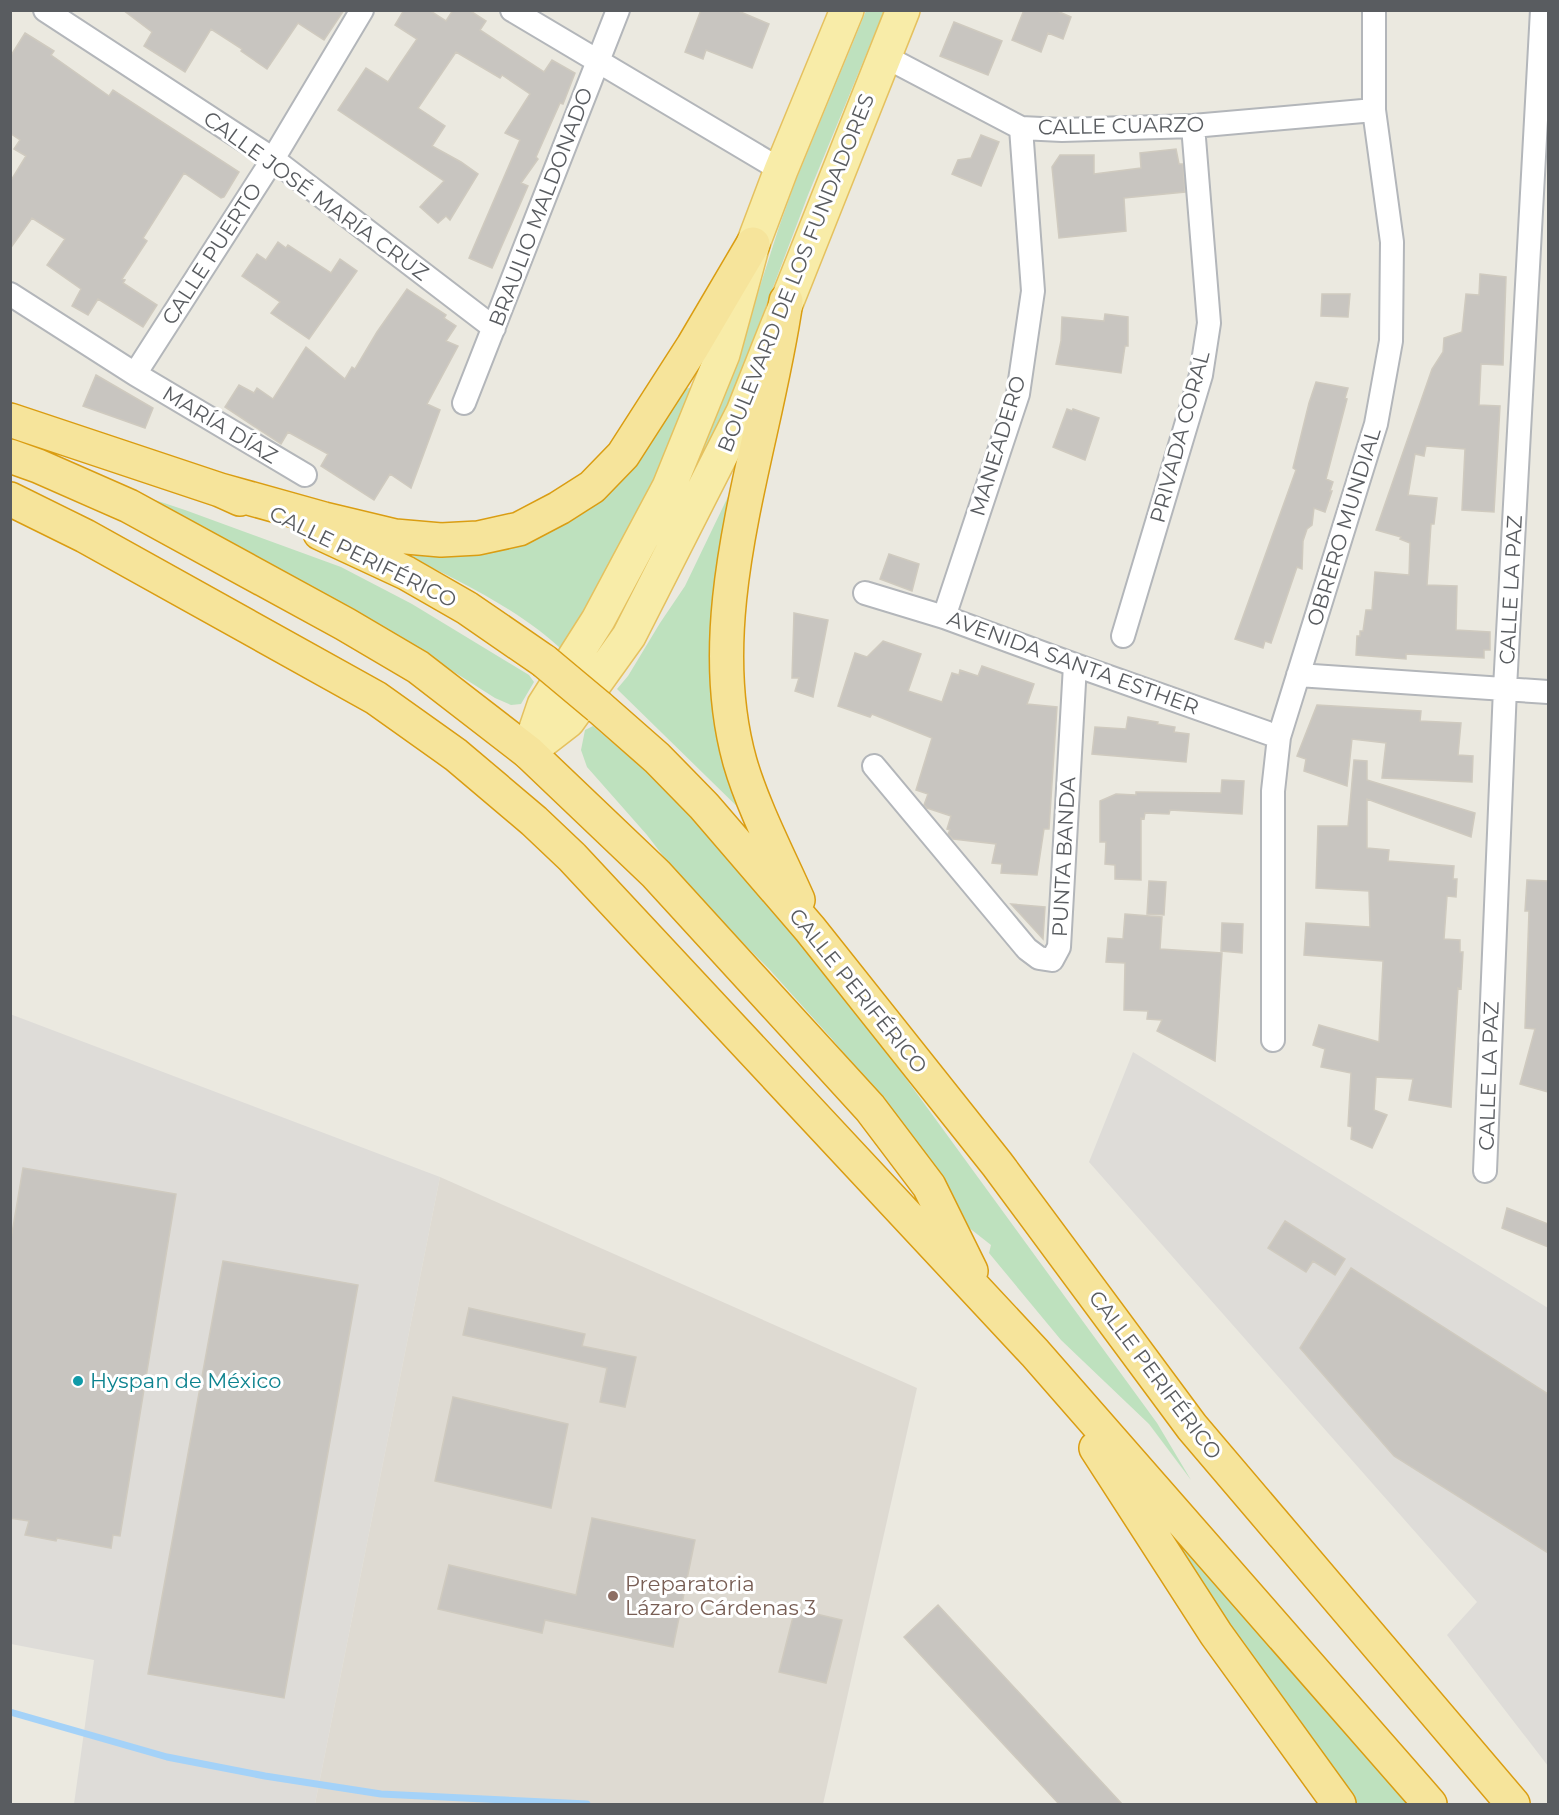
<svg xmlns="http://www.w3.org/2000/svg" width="1559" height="1815" viewBox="0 0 1559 1815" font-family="Montserrat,sans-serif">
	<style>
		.industrial { fill: #dedcd8 }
		.education { fill: #dedad2 }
		.green { fill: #bee1be }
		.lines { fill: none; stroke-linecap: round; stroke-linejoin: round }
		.stream { stroke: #a4d2f8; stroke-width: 7 }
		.building { fill: #c8c5c0; stroke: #cfcabf; stroke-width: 1.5 }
		.minor-casing { stroke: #b3b6ba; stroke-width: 26 }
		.primary-casing { stroke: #e5c15f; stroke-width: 36 }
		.trunk-casing { stroke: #da9d12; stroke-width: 36 }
		.minor { stroke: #fff; stroke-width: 22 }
		.primary { stroke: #f8eca8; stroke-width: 33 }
		.trunk { stroke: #f6e49b; stroke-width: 33 }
		.trunk-bridge-casing { stroke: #da9d12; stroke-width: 36; stroke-linecap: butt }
		.trunk-bridge { stroke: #f6e49b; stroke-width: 33 }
		.culture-dot { fill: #0f9aa8; stroke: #fff; stroke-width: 2 }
		.education-dot { fill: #8d6e63; stroke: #fff; stroke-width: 2 }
		.labels { text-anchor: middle; stroke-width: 6; stroke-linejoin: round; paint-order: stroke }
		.street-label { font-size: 21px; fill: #595c60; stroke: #fff }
		.culture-label { font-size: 21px; fill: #0d838f; stroke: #fff; text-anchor: start }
		.education-label { font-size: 21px; fill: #785e54; stroke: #fff; text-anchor: start }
	</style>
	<rect width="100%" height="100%" fill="#ebe9e0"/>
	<!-- industrial -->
	<path class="industrial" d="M10 1014 440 1177 315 1804H74L94 1660 11 1644Z
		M1133 1052 1548 1308V1766L1447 1635 1477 1602 1089 1162Z"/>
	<!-- education -->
	<path class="education" d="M440 1177 917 1388 823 1804H315Z"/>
	<!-- green -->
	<path class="green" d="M866 11H884L808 195 736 385 696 481 685 500 690 474 730 380 779 227 796 180Z
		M692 387 688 416 564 652C525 613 457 579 407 556H468L507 549 537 539 580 513 682 390Z
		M737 478 713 617 710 664 712 703 732 773 753 822 617 689 628 676 660 623 685 586Z
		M104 483 185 510 341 567 412 604 529 675 534 682 521 704 511 705 495 698 377 623 225 543Z
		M593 726 704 821 796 934 899 1069 1157 1423 1191 1480 1149 1424 1061 1340 989 1253 991 1245 968 1227 919 1145 832 1039 770 970 687 887 647 835 587 767 581 750 585 730Z
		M1152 1505 1416 1804H1356L1245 1644 1209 1597Z"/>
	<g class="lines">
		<!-- stream -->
		<path class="stream" d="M10 1712 167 1757 265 1776 381 1794 587 1804"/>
	</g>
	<!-- building -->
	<path class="building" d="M123 10H344L324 40 298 23 267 69 241 51 242 49 211 29 185 72 144 46 152 32Z
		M404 10H429L446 21 453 10H469L486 21 480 30 544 72 552 60 575 73 563 104 560 103 536 157 538 159 521 183 528 186 492 268 469 258 520 140 505 133 530 94 502 75 500 78 456 52 418 108 445 126 432 146 461 162 478 174 450 220 446 216 438 223 420 207 444 181 338 110 366 68 388 82 398 67 417 39 395 25Z
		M701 10H736L769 24 752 68 706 50 703 59 685 52Z
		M1024 10H1055L1071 17 1063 39 1048 33 1041 52 1012 40Z
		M954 22 1002 41 988 75 940 56Z
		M25 33 54 51 51 55 109 96 113 90 239 172 224 197 221 198 184 173 143 238 147 241 122 279 125 280 123 283 157 305 143 327 98 299 88 315 72 306 81 289 47 265 65 239 32 218 10 249V182L26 156 14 149 20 140 10 133V57Z
		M981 135 999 142 981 186 952 174 958 160 971 158Z
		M1176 149 1179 164H1183L1185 192 1124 198 1126 231 1059 238 1052 167 1060 155H1094V174L1141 168 1140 153Z
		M278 242 286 248 288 245 331 273 340 259 357 271 309 339 271 313 280 302 242 276 257 254 266 260Z
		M1480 274 1506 277 1503 365 1481 364 1479 405 1500 406 1494 512 1462 510 1465 449 1426 446 1424 456 1415 454 1408 495 1437 498 1434 524H1431L1427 585 1457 586 1456 630 1490 632V650H1484V658L1406 654V659L1356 655 1357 636H1360V631H1363L1366 610H1372L1375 572 1409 575 1410 543 1400 539 1401 537 1376 530 1432 369 1443 352 1444 338 1462 332 1466 294 1479 295Z
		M407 289 446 315 444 318 456 326 446 341 458 346 427 404 440 410 411 488 390 474 374 500 321 466 328 454 288 432 281 444 225 407 239 385 254 393 257 388 273 399 306 347 345 379 352 367 355 369 377 332Z
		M1322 294H1350L1348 317 1321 316Z
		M1105 314 1128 317V346H1125L1121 373 1056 364 1061 341 1062 317 1104 321Z
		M96 375 153 408 145 428 83 406Z
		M1316 382 1348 388 1345 398 1347 399 1326 479 1333 482 1330 491H1332L1325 512 1314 508 1312 525 1307 529 1303 541 1302 569 1297 567 1271 643 1265 641 1263 648 1235 639 1296 470 1293 468 1309 403Z
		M1067 409 1072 411 1073 409 1099 418 1085 460 1053 447Z
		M889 554 919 564 912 591 880 579Z
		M794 613 828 620 813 697 795 691 799 678H792Z
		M883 641 921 654 908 691 942 702 952 673 959 675 960 670 978 676 982 666 1034 684 1027 704 1057 707 1049 829H1044L1037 875 1001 873 1002 864 992 863 996 844 953 839 948 834 950 830 947 829 951 816 927 808 924 805 928 794 916 790 932 738 872 714 870 717 838 706 855 653 867 657Z
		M1317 705 1421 711 1420 721 1461 723 1458 755 1473 756 1472 782 1382 778 1386 743 1352 739 1347 786 1304 771 1306 759 1297 756Z
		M1128 717 1158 722 1157 724 1175 727 1174 732 1189 734 1186 762 1092 754 1095 727 1126 729Z
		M1354 760 1367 761V780L1475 813 1471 837 1367 799V848L1389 850 1388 861 1454 866 1453 879H1457L1456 897 1447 896 1444 939 1460 940V952H1463L1461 989 1458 988 1451 1107 1409 1100 1413 1079 1376 1077 1374 1110 1387 1115 1372 1148 1351 1139 1352 1127 1348 1126 1351 1073 1321 1067 1325 1049 1313 1045 1319 1025 1379 1042 1383 961 1304 955 1306 923 1370 927 1369 891 1316 888 1318 826H1348Z
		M1222 780 1244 781 1242 814 1170 810 1169 814 1145 813 1144 819 1141 818V880L1115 879V865L1105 864 1106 842H1100V801L1116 794 1136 795V792L1221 793Z
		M1527 880 1548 881V1092L1520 1084 1535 1029 1525 1028 1529 911H1525Z
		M1149 881 1166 882 1164 915 1147 914Z
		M1011 904 1045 907 1043 939Z
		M1125 914 1162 917 1160 949 1222 953 1215 1061 1157 1031 1162 1020 1147 1019 1148 1011 1124 1010 1125 963 1106 962 1108 938 1123 939Z
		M1222 923 1243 924 1242 953 1221 951Z
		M23 1168 176 1194 120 1536 113 1535 111 1548 57 1538 56 1541 25 1535 29 1521 10 1518V1245Z
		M1507 1208 1548 1224V1247L1502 1228Z
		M1285 1221 1345 1259 1335 1275 1313 1261 1306 1272 1268 1248Z
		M223 1261 358 1285 284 1698 148 1674Z
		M1351 1268 1548 1394V1553L1394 1456 1300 1348Z
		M469 1308 585 1334 582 1346 636 1357 625 1407 600 1402 607 1368 463 1335Z
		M453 1397 568 1424 551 1508 435 1481Z
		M592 1518 695 1540 673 1647 545 1620 542 1633 438 1609 449 1565 576 1595Z
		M938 1605 1122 1804H1059L904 1637Z
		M795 1609 842 1620 826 1683 779 1672Z"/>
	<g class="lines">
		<!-- minor casing -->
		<g class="minor-casing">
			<path id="minor" d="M45 10 273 159 494 328
				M512 10 781 170
				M884 56 1021 128 1062 130 1193 126 1374 110
				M10 294 135 374 305 475
				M135 374 273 159 362 10
				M464 403 618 10
				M865 593 944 617 1075 665 1279 737
				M944 617 1018 394 1033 291 1021 128
				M1123 636 1201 375 1209 323 1193 126
				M1298 675 1548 692
				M874 766 1027 949 1039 958 1052 960 1059 947 1075 665
				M1273 1040V791L1279 737 1376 424 1391 341 1392 242 1374 110V10
				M1485 1171 1505 688 1542 10"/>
		</g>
		<!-- primary casing -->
		<g class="primary-casing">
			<path id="primary" d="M528 752 568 721 629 636 743 412 903 10
				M528 752 544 705 598 620 669 487 723 354 753 244 781 170 847 10"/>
		</g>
		<!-- trunk casing -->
		<g class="trunk-casing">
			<path id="trunk" d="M786 301C765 450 698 613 740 762 753 807 779 857 798 900
				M10 420 220 490 240 499
				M10 456 38 466 129 506 345 624 418 667 528 752 656 874 870 1108 929 1186 971 1271
				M220 490 324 519 395 536 441 540 478 538 519 529 559 508 592 487 623 455 693 346 753 244
				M10 499 85 536 376 698 456 755 534 821 572 857 1035 1353 1430 1804
				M320 533 406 573 467 608 544 661
				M599 707 657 758 704 806 810 929 997 1164 1192 1427 1513 1804
				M1096 1448 1216 1634 1339 1804"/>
		</g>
		<!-- minor -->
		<use href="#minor" class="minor"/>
		<!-- primary -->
		<use href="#primary" class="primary"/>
		<!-- trunk -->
		<use href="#trunk" class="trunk"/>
		<!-- trunk-bridge casing -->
		<g class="trunk-bridge-casing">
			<path id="trunk-bridge" d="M544 661 599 707"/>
		</g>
		<!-- trunk-bridge -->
		<use href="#trunk-bridge" class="trunk-bridge"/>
	</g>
	<!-- markers -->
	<circle class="culture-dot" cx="78" cy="1381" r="6"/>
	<circle class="education-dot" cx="613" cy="1596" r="6"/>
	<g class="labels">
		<!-- street labels -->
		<g class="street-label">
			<text transform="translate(1121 126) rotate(-1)" y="7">CALLE CUARZO</text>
			<text transform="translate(316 196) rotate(36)" y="7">CALLE JOSÉ MARÍA CRUZ</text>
			<text transform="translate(541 207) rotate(-69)" y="7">BRAULIO MALDONADO</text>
			<text transform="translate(212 254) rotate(-57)" y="7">CALLE PUERTO</text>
			<text transform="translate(796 273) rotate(-68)" y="7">BOULEVARD DE LOS FUNDADORES</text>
			<text transform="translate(220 425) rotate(31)" y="7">MARÍA DÍAZ</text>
			<text transform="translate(1180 437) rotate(-75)" y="7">PRIVADA CORAL</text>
			<text transform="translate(998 446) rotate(-73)" y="7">MANEADERO</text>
			<text transform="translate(1344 527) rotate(-73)" y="7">OBRERO MUNDIAL</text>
			<text transform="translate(363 557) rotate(26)" y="7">CALLE PERIFÉRICO</text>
			<text transform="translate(1511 590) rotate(-87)" y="7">CALLE LA PAZ</text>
			<text transform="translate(1073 663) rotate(20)" y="7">AVENIDA SANTA ESTHER</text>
			<text transform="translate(1064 857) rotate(-87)" y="7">PUNTA BANDA</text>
			<text transform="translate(858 991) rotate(51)" y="7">CALLE PERIFÉRICO</text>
			<text transform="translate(1489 1076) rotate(-88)" y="7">CALLE LA PAZ</text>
			<text transform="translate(1155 1375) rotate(53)" y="7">CALLE PERIFÉRICO</text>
		</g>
		<!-- culture labels -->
		<g class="culture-label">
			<text x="90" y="1388">Hyspan de México</text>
		</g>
		<!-- education labels -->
		<g class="education-label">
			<text x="625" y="1591">Preparatoria<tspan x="625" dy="24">Lázaro Cárdenas 3</tspan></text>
		</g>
	</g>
	<!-- border -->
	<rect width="1559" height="1815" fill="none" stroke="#595c60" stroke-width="24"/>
</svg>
